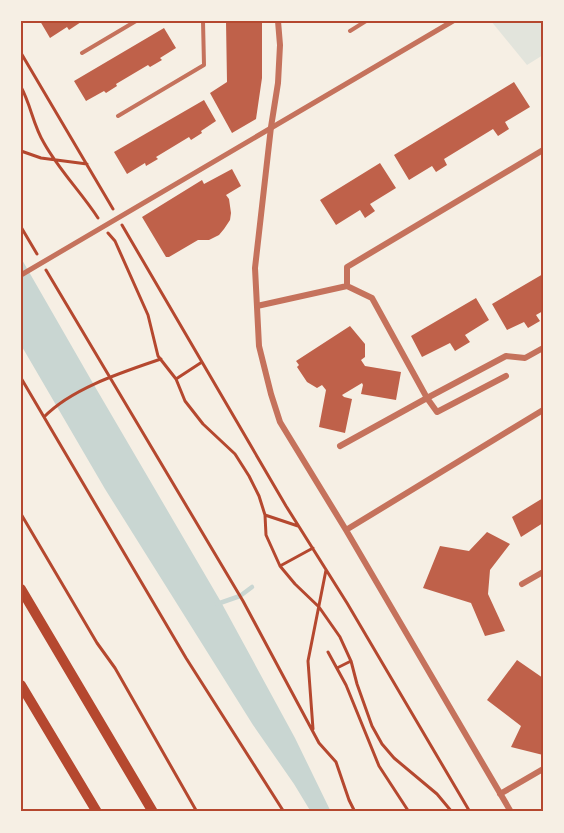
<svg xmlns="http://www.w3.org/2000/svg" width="564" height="833" viewBox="0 0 564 833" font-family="'Source Sans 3',sans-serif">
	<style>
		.green { fill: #e2e4dc }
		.water { fill: #c9d6d2 }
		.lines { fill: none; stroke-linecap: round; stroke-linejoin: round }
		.stream { stroke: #c9d6d2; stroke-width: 4.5 }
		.building { fill: #bf614a }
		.path { stroke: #b5482f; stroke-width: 3 }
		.service { stroke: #c5725c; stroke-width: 4 }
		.pedestrian { stroke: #c5725c; stroke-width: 5 }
		.minor { stroke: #c5725c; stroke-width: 6 }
		.secondary { stroke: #b5482f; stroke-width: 10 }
		.neatline { fill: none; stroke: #b5482f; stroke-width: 2 }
	</style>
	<rect width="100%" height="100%" fill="#f6efe4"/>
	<!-- green -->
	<path class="green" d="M491 21H543V55L527 65Z"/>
	<!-- water -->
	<path class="water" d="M21 258 94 385 221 602 295 738 331 812H311L294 784 253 725 105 489 21 345Z"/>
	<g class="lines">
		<!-- stream -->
		<path class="stream" d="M217 604 240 596 252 587"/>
	</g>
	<!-- building -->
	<path class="building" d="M40 21H80L81 22 69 30 67 27 50 38Z
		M226 21H262V78L256 119 232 133 210 93 227 82Z
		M164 28 176 48 160 58 162 60 150 67 148 65 116 84 117 86 106 93 104 91 86 101 74 81Z
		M514 82 530 107 505 122 509 129 498 136 493 129 444 159 447 165 436 172 432 166 409 180 394 155Z
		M204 100 216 121 201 131 202 133 191 140 189 137 156 157 158 159 146 166 145 163 127 174 114 152Z
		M380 163 396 188 370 204 375 211 365 218 360 210 336 225 320 200Z
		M232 169 241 186 226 195 229 199 231 213 230 220 224 229 219 235 209 240H198L169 257H166L142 217 202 180 204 184Z
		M543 274V311L536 315 540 321 528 328 524 322 507 330 492 304Z
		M476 298 489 320 465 335 470 342 455 351 450 343 422 357 411 336Z
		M350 326 365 344V357L361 360 365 366 401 372 396 400 361 394 363 385 362 383 342 395 344 397 352 399 345 433 319 427 326 390 322 385 317 388 307 382 297 367 299 365 296 361Z
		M543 498V523L521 537 512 517Z
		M487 532 510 544 490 570 488 594 505 631 485 636 471 603 423 588 440 546 469 551Z
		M517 660 543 678V755L511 747 521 726 487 700Z"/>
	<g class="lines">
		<!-- path -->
		<path class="path" d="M21 53 113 209
			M21 87C31 105 33 125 44 143 59 170 81 192 98 218
			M21 151 41 158 87 164
			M122 225 286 506 347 603 470 812
			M21 227 37 254
			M108 233 115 241 148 315 158 356 176 379 185 401 203 424 235 454 249 476 259 496 265 515 266 535 280 566 295 584 319 607 340 637 351 661 357 684 372 726 382 744 394 758 437 794 452 812
			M46 270 243 601 319 743 336 762 349 800 355 812
			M21 378 186 658 284 812
			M176 379 202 362
			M44 417C72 388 123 372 161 359
			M21 514 97 643 115 668 197 812
			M265 515 298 526
			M280 566 313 548
			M328 652 346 685 379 766 409 812
			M337 668 351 661
			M313 729 308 661 326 570"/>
		<!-- service -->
		<path class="service" d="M350 31 366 21
			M82 53 136 21
			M118 116 204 65 203 21"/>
		<!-- pedestrian -->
		<path class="pedestrian" d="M21 275 453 21"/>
		<!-- minor -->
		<path class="minor" d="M278 21 280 45 278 83 271 127 255 268 259 346 271 394 280 422 346 530 511 812
			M347 286V267L543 150
			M257 306 347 286 372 298 427 398 340 446
			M506 376 437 412 427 398 506 356 525 358 543 348
			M346 530 543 410
			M522 584 543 572
			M500 794 543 769"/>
		<!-- secondary -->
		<path class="secondary" d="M21 589 153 812
			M21 685 97 812"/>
	</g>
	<!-- border -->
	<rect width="564" height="833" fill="none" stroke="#f6efe4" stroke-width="45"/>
	<rect x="22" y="22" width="520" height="788" class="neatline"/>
</svg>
